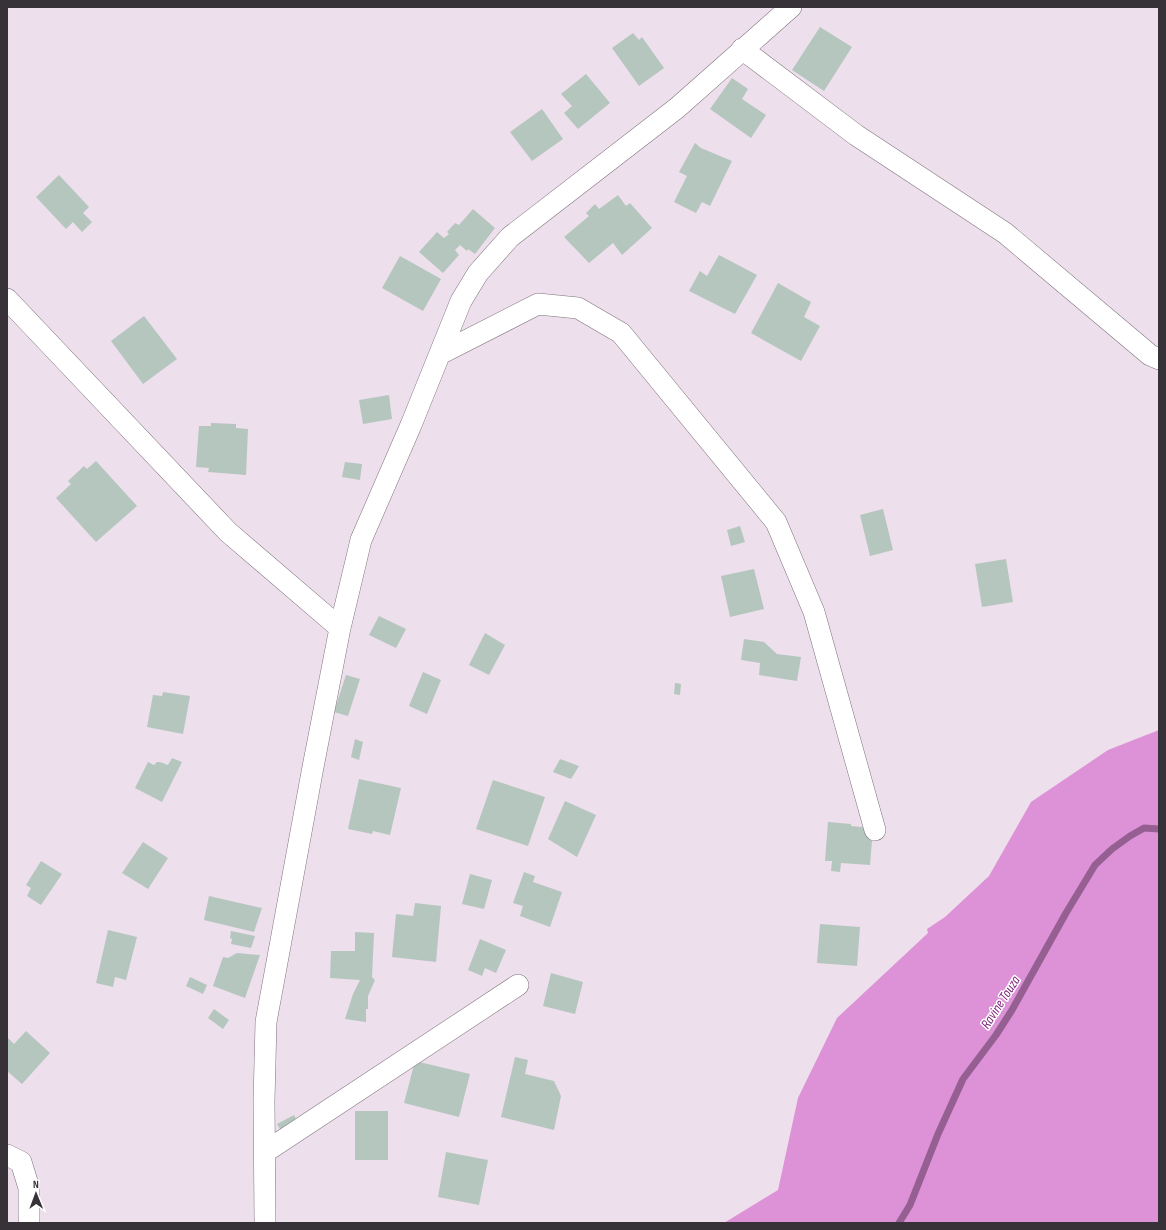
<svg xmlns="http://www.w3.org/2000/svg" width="1166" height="1230" viewBox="0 0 1166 1230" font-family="'Sofia Sans Condensed',sans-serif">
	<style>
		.forest { fill: #dd91d7 }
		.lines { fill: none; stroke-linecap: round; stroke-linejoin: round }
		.stream { stroke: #956091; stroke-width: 7 }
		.building { fill: #b5c6bf }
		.street-casing { stroke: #7f737e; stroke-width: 22 }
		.street { stroke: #fff; stroke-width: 21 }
		.labels { text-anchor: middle; stroke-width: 3; stroke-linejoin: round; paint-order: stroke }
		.water-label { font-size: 14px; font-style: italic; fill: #7e247a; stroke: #fff }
	</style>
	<rect width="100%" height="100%" fill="#eddfeb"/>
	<!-- forest -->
	<path class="forest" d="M1159 730V1223H724L778 1190 798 1098 837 1018 928 933 927 929 945 917 989 876 1031 802 1108 750Z"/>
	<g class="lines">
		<!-- stream -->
		<path class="stream" d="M899 1223 910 1205 938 1134 963 1079 996 1035 1012 1010 1066 913 1095 865 1112 849 1130 836 1144 828 1159 829"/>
	</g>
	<!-- building -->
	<path class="building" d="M820 27 852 47 824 91 792 70Z
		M633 33 639 40 642 37 664 68 639 86 612 48Z
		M586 74 610 103 578 129 564 113 572 106 561 94Z
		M732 78 748 89 742 99 766 115 751 138 710 109Z
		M542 109 563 139 532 161 510 132Z
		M695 143 701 148 732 161 710 206 702 202 696 213 674 202 687 176 679 172Z
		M59 175 89 207 83 213 92 222 82 232 73 222 66 229 36 197Z
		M618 195 626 206 630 203 652 228 622 255 613 243 589 263 564 237 589 216 586 213 595 204 599 209Z
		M473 209 495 228 475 254 468 249 467 251 460 245 455 250 459 255 443 273 419 252 437 232 444 238 449 234 447 232 455 223 459 225Z
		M719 255 757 275 735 314 689 291 700 271 707 276Z
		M400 256 441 279 423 311 382 288Z
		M778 283 811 302 804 317 820 326 801 361 751 333Z
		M144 316 177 359 143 384 111 341Z
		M389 395 392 419 363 424 359 400Z
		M211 423 236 424V428L248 429 246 475 208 472 209 468 196 467 199 426H211Z
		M96 461 137 506 96 542 56 498 71 484 68 481 84 466 87 469Z
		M345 462 362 464 360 480 342 477Z
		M883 509 893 550 870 556 860 515Z
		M740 526 745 542 731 546 727 530Z
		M1006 559 1013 602 982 607 975 564Z
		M754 569 764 609 730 617 721 576Z
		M379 616 406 629 396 648 369 635Z
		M485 633 505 645 489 675 469 665Z
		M744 639 764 642 777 654 801 657 797 681 759 675 760 663 741 660Z
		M423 672 441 680 427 714 409 706Z
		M346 675 360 679 348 716 334 712Z
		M675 683 681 684 680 695 674 694Z
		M163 692 190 696 183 734 147 727 153 695 162 696Z
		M355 739 363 742 359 760 351 757Z
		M172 758 182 762 162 802 135 788 148 762 154 765 157 762H160L168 765Z
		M560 759 579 766 571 779 553 772Z
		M359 779 401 788 390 835 373 831 372 834 348 829Z
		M493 780 545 797 528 846 476 829Z
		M565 801 596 815 577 857 548 839Z
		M828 822 851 824V826L873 828 870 865 841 863 840 872 831 871 832 861H825Z
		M143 842 168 858 148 889 122 873Z
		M41 861 62 874 41 905 27 896 31 888 26 885Z
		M524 872 535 876 533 882 562 892 550 927 520 916 523 906 513 903Z
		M470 874 492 880 484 909 462 904Z
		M209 896 262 908 254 932 204 920Z
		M415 903 441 906 436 962 392 957 396 914 413 916Z
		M820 924 860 927 857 966 817 963Z
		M108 930 137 937 126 980 115 977 113 987 96 983Z
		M231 931 255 936 251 948 231 944 232 939 230 938Z
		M355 932 374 933 372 977 375 980 368 996V1009H366V1022L345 1019 353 994 360 980 330 978 331 951H355Z
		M480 939 506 950 496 973 485 968 482 976 468 970Z
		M237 953 260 955 245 998 213 986 223 957 228 958Z
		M551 973 583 982 575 1014 543 1006Z
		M190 977 207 985 203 994 186 986Z
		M214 1009 229 1020 223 1029 208 1018Z
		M26 1031 50 1053 22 1084 7 1071V1037L14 1044Z
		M515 1057 528 1060 525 1074 554 1081 561 1096 554 1130 501 1117Z
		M415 1061 470 1074 459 1117 404 1103Z
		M355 1111H388V1160H355Z
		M294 1115 299 1125 283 1134 277 1124Z
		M446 1152 488 1160 479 1205 438 1197Z"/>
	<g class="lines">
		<!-- street casing -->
		<g class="street-casing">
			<path id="street" d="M742 49 856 135 1005 233 1150 355 1159 359
				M7 299 228 532 340 628
				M440 354 538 304 578 308 621 333 776 522 814 612 875 830
				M265 1152 518 985
				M7 1155 21 1162 29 1188V1223
				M265 1223 264 1101 266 1022 313 767 340 628 361 540 411 425 461 301 478 273 510 237 677 108 791 7"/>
		</g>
		<!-- street -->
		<use href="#street" class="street"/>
	</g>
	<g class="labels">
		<!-- water labels -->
		<g class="water-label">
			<text transform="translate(1000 1002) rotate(-57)" y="5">Ravine Touza</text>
		</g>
	</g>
	<!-- border -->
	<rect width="1166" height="1230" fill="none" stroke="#373237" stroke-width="16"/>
	<!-- north arrow -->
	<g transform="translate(36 1194) rotate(359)" stroke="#ffffff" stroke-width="3" paint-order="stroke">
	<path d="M0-3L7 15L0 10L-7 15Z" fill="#373237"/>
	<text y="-6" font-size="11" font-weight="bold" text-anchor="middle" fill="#373237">N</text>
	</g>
</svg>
